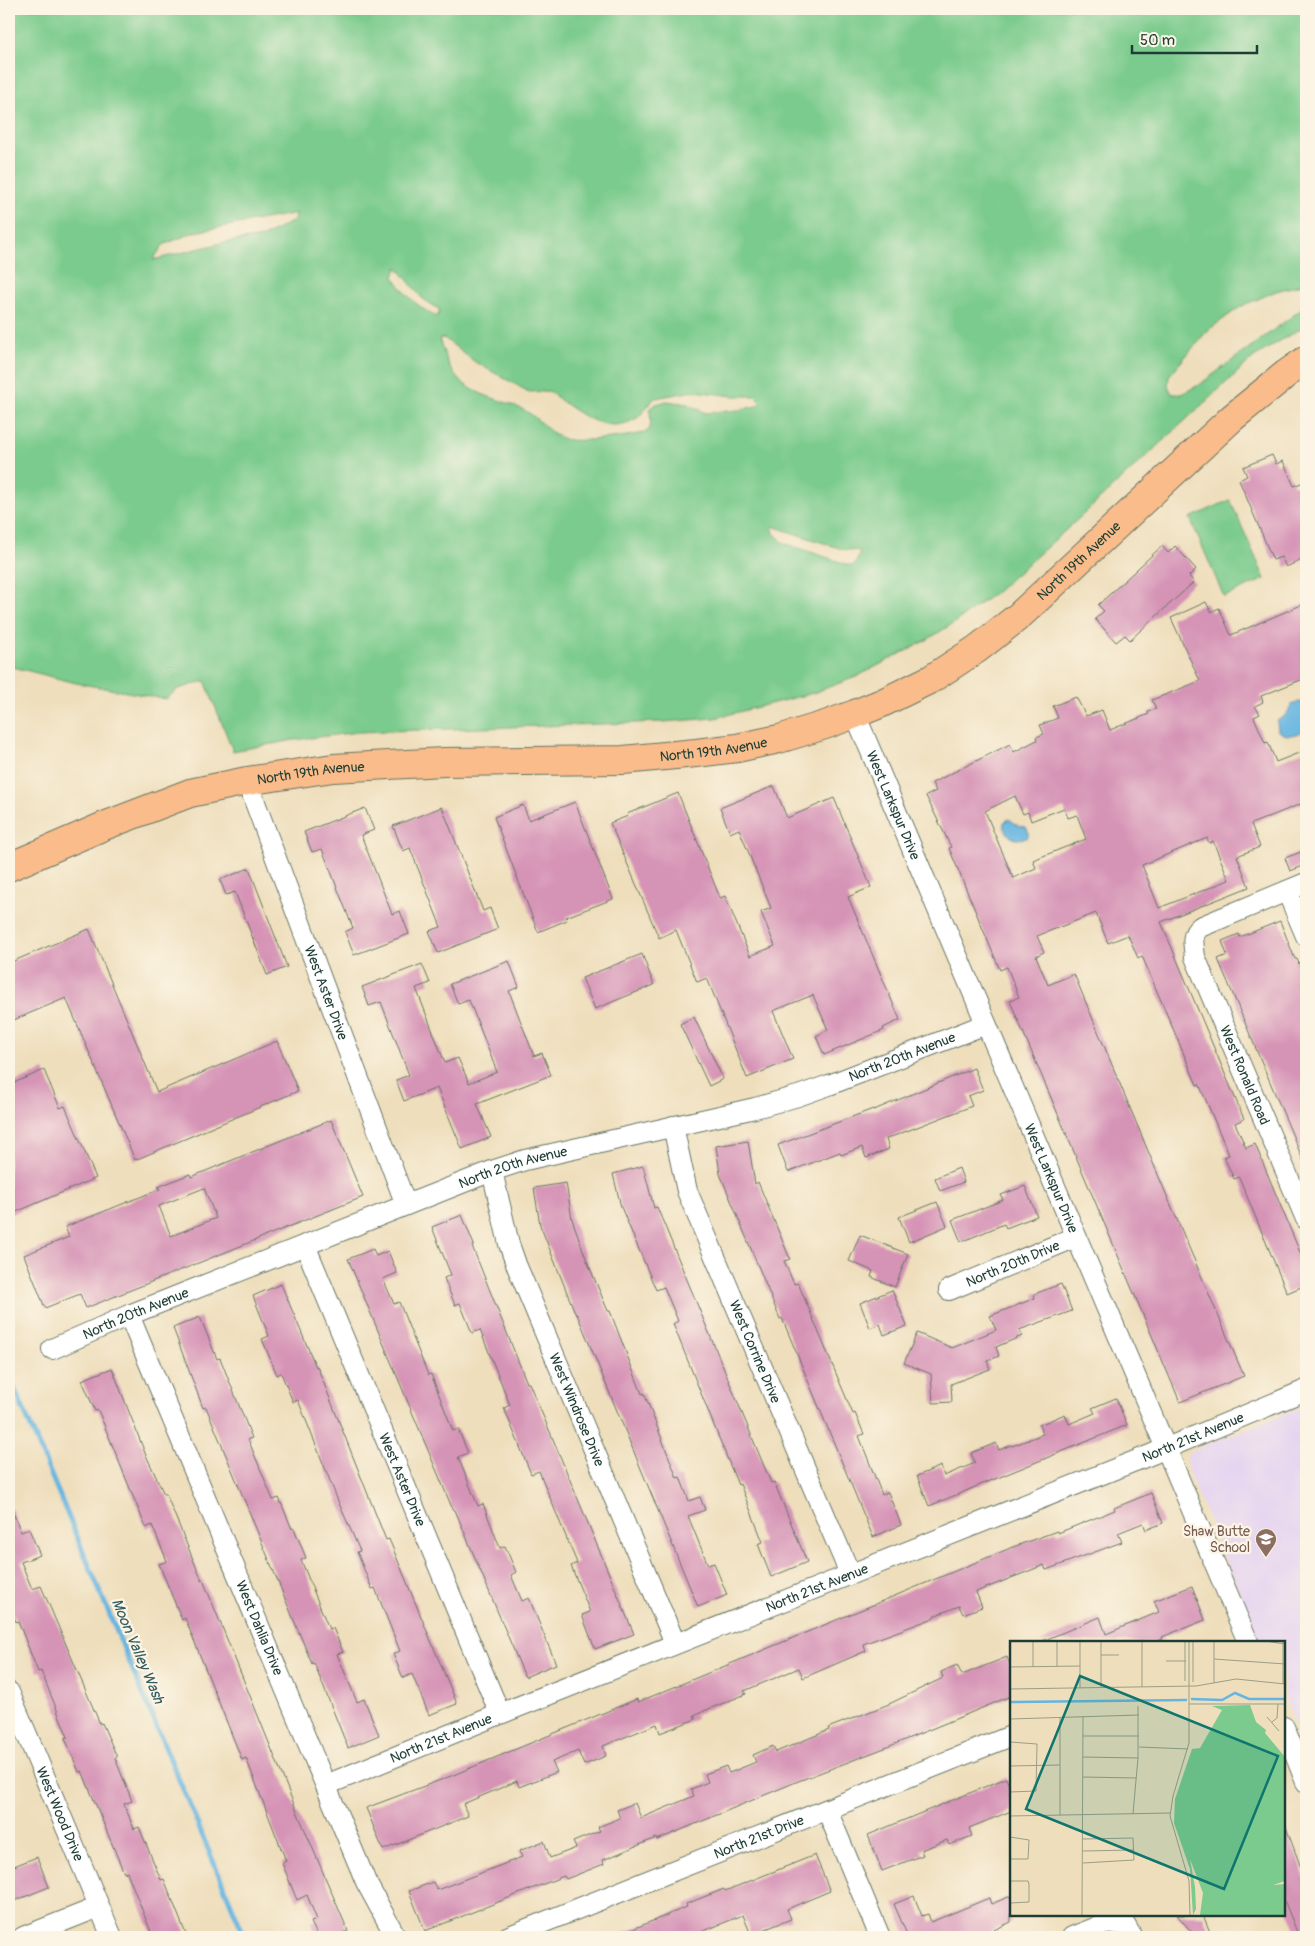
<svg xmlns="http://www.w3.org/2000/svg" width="1315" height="1946" viewBox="0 0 1315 1946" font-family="Pangolin,sans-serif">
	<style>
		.built { fill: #e5d3f1 }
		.green { fill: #7acb8d; stroke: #4c8460; fill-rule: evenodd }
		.water { fill: #65b5e0; stroke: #42798a }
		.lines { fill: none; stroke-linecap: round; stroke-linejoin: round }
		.stream { stroke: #65b5e0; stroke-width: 5 }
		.building { fill: #d593b6; fill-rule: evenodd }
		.minor-casing { stroke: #677564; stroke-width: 22 }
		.primary-casing { stroke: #677564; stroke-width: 30 }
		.minor { stroke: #fff; stroke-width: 20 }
		.primary { stroke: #f9bc8a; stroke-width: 28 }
		.labels { text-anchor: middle; stroke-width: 4.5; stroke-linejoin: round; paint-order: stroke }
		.street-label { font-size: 14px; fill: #1f3d34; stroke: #fcf5e5 }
		.education-label { font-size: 14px; fill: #785e54; stroke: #fcf5e5; text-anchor: end }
		.water-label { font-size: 15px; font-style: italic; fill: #305b5f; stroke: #fcf5e5 }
		.inset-river { fill: none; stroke: #65b5e0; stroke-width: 2.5 }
		.inset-road { fill: none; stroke: #9b9e86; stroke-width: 1 }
		.view { fill: #0f766e; fill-opacity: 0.15; stroke: #0f766e; stroke-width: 2.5 }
		.inset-edge { fill: none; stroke: #1f3d34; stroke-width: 2.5 }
	</style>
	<rect width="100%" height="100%" fill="#fcf5e5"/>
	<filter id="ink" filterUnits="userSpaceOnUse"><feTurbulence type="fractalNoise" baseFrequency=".02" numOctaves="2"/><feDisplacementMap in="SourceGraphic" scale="10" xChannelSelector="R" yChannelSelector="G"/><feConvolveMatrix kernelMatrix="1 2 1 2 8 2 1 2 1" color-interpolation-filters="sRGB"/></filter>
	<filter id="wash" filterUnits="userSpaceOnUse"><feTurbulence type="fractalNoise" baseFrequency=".0096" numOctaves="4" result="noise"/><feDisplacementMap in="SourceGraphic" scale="20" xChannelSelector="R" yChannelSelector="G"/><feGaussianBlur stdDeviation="1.12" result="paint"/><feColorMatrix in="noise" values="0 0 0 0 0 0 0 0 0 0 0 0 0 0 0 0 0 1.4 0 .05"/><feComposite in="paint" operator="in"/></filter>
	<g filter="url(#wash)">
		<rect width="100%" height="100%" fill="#eedebc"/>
		<!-- built -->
		<path class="built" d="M1306 1405V1749L1284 1696V1642H1261L1189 1474 1186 1459 1191 1451Z"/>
		<!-- green -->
		<path class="green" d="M9 9H1306V283L1276 291 1240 307 1207 331 1169 376 1168 386 1172 394H1181L1199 385 1306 306V325L1254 357 1076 521 996 592 954 623 925 641 856 677 813 693 715 718 663 722 359 732 294 740 233 751 205 681 178 689 166 699 76 683 9 666ZM297 213 293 221 263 237 221 243 153 260 163 245 194 232ZM397 267 422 298 440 310 437 317C420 309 403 293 394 277ZM444 338 475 362 529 392 549 391C573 410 606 438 637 418 642 415 649 403 655 398L694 391 733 396H755L761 401 757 406 739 410 706 413 688 404 667 401 656 404 650 408C650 414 652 425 649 430 645 436 579 442 570 440 554 439 541 421 529 413 507 399 475 398 457 377 448 367 444 352 439 339ZM772 526 842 549 860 551C859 556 857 563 852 566L784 543 774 533Z
			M1230 500 1265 579 1224 597 1190 518Z"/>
		<!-- water -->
		<path class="water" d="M1298 702 1306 703V729C1297 735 1287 738 1278 731L1277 721 1286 715 1293 703Z
			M1009 819 1019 826 1026 827 1029 833 1027 838 1016 839C1009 837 1002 830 1004 822Z"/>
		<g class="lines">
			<!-- stream -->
			<path class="stream" d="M9 1375 245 1937"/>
		</g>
		<g id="blocks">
			<!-- building -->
			<path class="building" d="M1272 455 1276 464 1283 461 1294 486 1306 481V558L1286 567 1281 557 1273 560 1239 480 1247 476 1243 467Z
				M1162 546 1168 553 1175 546 1196 569 1189 576 1194 582 1130 640 1125 635 1116 642 1095 619 1104 611 1098 605Z
				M1206 602 1211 612 1219 608 1231 635 1306 603V678L1261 696 1263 702 1255 706 1260 714 1254 717 1265 743 1268 742 1276 762 1306 750V802L1251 824 1260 847 1237 856 1249 887 1161 922 1244 1119 1235 1123 1246 1148 1255 1144 1306 1267V1285L1287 1293 1239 1177 1234 1179 1224 1157 1229 1155 1199 1084 1197 1085 1142 956 1138 958 1128 935 1108 943 1096 913 1037 936 1044 952 1036 956 1048 985 1074 974 1161 1182 1244 1376 1180 1402 1010 1001 1019 997 1007 967 1000 970 949 848 951 847 926 796 936 791 932 783 1010 744 1014 752 1037 740 1036 737 1044 734 1040 725 1058 718 1053 706 1076 697 1086 716 1102 710 1110 730 1149 714 1148 712 1156 709 1152 700 1200 681 1171 618ZM1015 796 1023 814 1028 812 1031 821 1064 808 1068 818 1077 815 1086 839 1033 860 1036 868 1013 878 985 811ZM1207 838 1209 843 1213 841 1229 880 1159 908 1142 865Z
				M774 786 787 818 834 798 871 887 848 897 900 1020 883 1028 884 1030 824 1055 816 1036 828 1030 813 995 773 1011 793 1059 747 1078 707 978 697 982 676 930 659 938 610 823 628 816 627 814 678 793 720 898 725 896 750 956 775 946 761 912 771 908 739 829 730 833 720 808Z
				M575 802 613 899 566 917 567 920 538 932 494 817 523 805 529 820Z
				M442 807 483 911 490 908 498 929 438 953 429 931 441 927 410 848 403 851 393 826Z
				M365 808 374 830 361 835 392 914 400 911 409 934 354 955 345 932 353 928 322 849 312 852 304 832Z
				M1306 850V865L1290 871 1285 858Z
				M249 868 287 967 267 975 235 892 226 895 220 880Z
				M1280 921 1295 959H1297L1306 980V1167L1218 959 1227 955 1222 941 1239 934 1240 937Z
				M89 929 157 1092 277 1041 298 1091 135 1160 66 998 9 1022V963Z
				M642 954 654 985 595 1009 582 978Z
				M509 961 519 987 509 991 534 1056 542 1053 551 1075 477 1104 491 1137 462 1149 437 1088 404 1101 396 1080 409 1075 381 1002 369 1006 362 987 422 964 430 983 416 988 445 1063 458 1058 469 1083 497 1072 469 1000 458 1004 450 984Z
				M694 1017 723 1079 709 1086 680 1024Z
				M974 1068 983 1090 968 1096 972 1106 886 1139 889 1149 866 1158 862 1147 841 1155 840 1152 788 1172 778 1145 873 1109 874 1110Z
				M44 1070 60 1108 65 1106 96 1178 9 1215V1085Z
				M331 1120 363 1197 86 1308 80 1294 45 1308 24 1255 69 1237 65 1227 160 1189 158 1187 190 1174 191 1177ZM204 1188 216 1218 171 1236 159 1206Z
				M748 1141 755 1184 758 1182 790 1259 784 1261 794 1284 798 1283 853 1414 855 1413 864 1434 859 1436 882 1495 888 1492 901 1525 873 1537 782 1318 780 1319 720 1174 716 1146Z
				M643 1166 654 1208 657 1207 771 1483 774 1482 807 1562 771 1577 758 1544 763 1542 740 1484 738 1485 673 1324 678 1321 664 1287 656 1290 621 1207 613 1174Z
				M959 1168 964 1182 940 1191 935 1178Z
				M566 1183 572 1219 587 1261 608 1311H610L642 1394 644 1393 677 1478 680 1477 689 1501 700 1497 705 1510 688 1516 708 1565 714 1563 727 1595 698 1607 577 1314 576 1315 540 1225 534 1188Z
				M1025 1186 1037 1216 1006 1228 1004 1224 961 1242 952 1220 1003 1200 1001 1195Z
				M937 1202 947 1226 909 1242 899 1217Z
				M462 1215 474 1245 472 1246 527 1383H529L550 1432 634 1634 595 1649 582 1615 590 1612 571 1566 577 1563 557 1515 539 1471 531 1474 504 1408 510 1405 480 1330 472 1333 460 1303 455 1305 444 1278 451 1275 432 1227Z
				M860 1235 908 1254 895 1287 871 1277 873 1271 849 1261Z
				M373 1249 376 1256 388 1251 397 1273 383 1279 394 1304 399 1302 428 1375 431 1374 453 1431 458 1429 468 1453 458 1457 478 1506 483 1504 500 1548 505 1546 516 1572 511 1575 522 1601 529 1598 556 1664 525 1677 455 1510H453L348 1259Z
				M281 1284 316 1367 317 1366 386 1540 389 1539 457 1704 429 1715 412 1674 403 1678 393 1654 400 1651 375 1588 372 1589 357 1552 360 1551 338 1501 298 1400 293 1402 281 1373 277 1375 262 1339 269 1336 253 1296Z
				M1061 1284 1072 1311 1019 1330 1022 1336 996 1347 999 1356 987 1361 990 1369 951 1384 952 1402 933 1403 931 1374 904 1363 917 1333 952 1348 996 1330 990 1316 1035 1298 1034 1294Z
				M892 1290 907 1326 884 1335 880 1324 870 1328 860 1303Z
				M200 1317 217 1359 220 1358 252 1438 248 1439 273 1500 279 1498 292 1529 294 1528 306 1558 301 1560 329 1629 333 1628 343 1652 337 1654 357 1702 364 1699 379 1735 348 1748 314 1663 312 1664 206 1407 203 1408 173 1328Z
				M112 1368 145 1453 164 1494H166L202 1581 203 1580 293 1802 348 1931 333 1937H318L311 1922 317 1920 307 1895 297 1900 282 1863 286 1861 246 1758 242 1760 185 1618 182 1620 159 1564 167 1561 152 1525 146 1528 98 1410 95 1411 82 1380Z
				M1116 1398 1127 1425 929 1506 917 1476 941 1466 944 1476 975 1463 971 1453 996 1443 999 1450 1011 1445 1012 1446 1043 1434 1039 1425 1065 1414 1069 1424 1095 1413 1092 1408Z
				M1151 1493 1163 1523 1146 1530 1143 1523 1118 1533 1122 1542 1046 1570 1044 1565 976 1592 982 1607 963 1614 959 1606 934 1616V1618L863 1644 866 1651 803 1678 799 1668 744 1691 746 1694 694 1715 696 1719 660 1733 657 1724 603 1746 606 1756 584 1765 578 1751 552 1762 557 1772 519 1787 517 1781 463 1804 468 1816 383 1850 366 1808 451 1776 637 1699 638 1702 1013 1547 1057 1531 1058 1533 1115 1510 1114 1508Z
				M9 1503 21 1532 29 1529 40 1555 21 1562 32 1589 41 1586 100 1724 102 1723 117 1757 115 1758 132 1801 124 1804 134 1829 139 1827 161 1880 164 1879 187 1937H153L127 1872 124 1873 82 1771 79 1772 65 1738 68 1737 41 1671 38 1672 18 1621 16 1622 9 1604Z
				M1192 1586 1205 1620 1162 1637 1163 1639 1155 1642H1040L1100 1617 1106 1634 1159 1612 1154 1601Z
				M1007 1657 1011 1667V1696L890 1746 796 1782 657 1840 656 1838 603 1860 604 1864 566 1879 564 1876 425 1931 409 1891 433 1882 437 1890 522 1857 519 1851 544 1841 550 1858 576 1848 573 1842 600 1831 598 1827 620 1818 617 1810 635 1803 641 1818 694 1796 691 1789 708 1782 705 1774 726 1766 729 1773 756 1762 753 1755 773 1746 776 1752 829 1730 828 1728 889 1704 943 1678 941 1672 957 1665 962 1675Z
				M1006 1778 1011 1790V1811L969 1828 972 1836 949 1845 947 1840 921 1850 923 1855 882 1871 868 1835Z
				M1284 1822 1306 1881V1937H1299L1284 1900Z
				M815 1855 830 1891 787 1909 791 1919 751 1935 743 1915 689 1937H613L687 1907 686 1904 724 1889 725 1891Z
				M37 1857 49 1887 9 1903V1868Z
				M914 1896 922 1916 928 1914 931 1922 989 1898 991 1904 1011 1896V1922L979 1937H908L894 1904Z
				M1177 1915H1203L1212 1937H1196Z"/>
		</g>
	</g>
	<g filter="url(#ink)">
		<use href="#blocks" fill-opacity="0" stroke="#677564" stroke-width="1"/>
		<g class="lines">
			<!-- minor casing -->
			<g class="minor-casing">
				<g id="minor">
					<path id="s1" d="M855 714 1248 1642"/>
					<path id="s2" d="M247 781 406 1205"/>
					<path id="s3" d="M1306 883 1200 927C1190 935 1194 946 1195 957L1306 1219"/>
					<path d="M1287 891 1306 936"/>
					<path id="s4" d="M673 1126 687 1191 850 1574"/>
					<path id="s5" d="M492 1171 509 1244 516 1264 675 1643"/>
					<path id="s6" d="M305 1245 500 1714"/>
					<path id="s7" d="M949 1290 1076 1237"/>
					<path id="s8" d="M129 1315 366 1882 396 1937"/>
					<path id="s9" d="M52 1349 129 1315 492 1171 525 1160 755 1108 798 1096 829 1085 986 1024"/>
					<path id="s10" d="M9 1692 112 1937"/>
					<path d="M1284 1727 1306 1782"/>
					<path id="s11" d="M326 1785 500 1714 1150 1455 1306 1390"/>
					<path d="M827 1810 880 1937"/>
					<path d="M23 1937 99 1907"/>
					<path id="s12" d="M507 1937 1011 1736"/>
					<path d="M1072 1937 1105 1924 1124 1923 1132 1937"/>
				</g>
			</g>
			<!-- primary casing -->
			<g class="primary-casing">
				<g id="primary">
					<path id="s13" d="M9 867 104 826 190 793 247 781 333 768 444 762 623 760 696 753 737 748 779 739 825 725 855 714 882 703 931 679 977 649 1019 616 1232 418 1286 374 1306 360"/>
				</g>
			</g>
			<!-- minor -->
			<use href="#minor" class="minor"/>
			<!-- primary -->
			<use href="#primary" class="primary"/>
		</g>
	</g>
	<!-- icons -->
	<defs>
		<g id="school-pin" transform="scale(1.125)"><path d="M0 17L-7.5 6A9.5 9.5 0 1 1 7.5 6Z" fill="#8d6e63" stroke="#fcf5e5"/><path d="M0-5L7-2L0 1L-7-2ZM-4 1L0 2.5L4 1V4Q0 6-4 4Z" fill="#fff"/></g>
	</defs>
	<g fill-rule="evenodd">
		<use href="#school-pin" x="1266" y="1539"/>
	</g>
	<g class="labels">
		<!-- street labels -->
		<g class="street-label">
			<text dy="5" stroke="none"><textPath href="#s13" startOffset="1142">North 19th Avenue</textPath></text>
			<text dy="5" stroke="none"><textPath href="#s13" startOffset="722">North 19th Avenue</textPath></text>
			<text dy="5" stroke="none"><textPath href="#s13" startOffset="318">North 19th Avenue</textPath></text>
			<text dy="5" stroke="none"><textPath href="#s1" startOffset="99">West Larkspur Drive</textPath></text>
			<text dy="5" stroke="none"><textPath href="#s2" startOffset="226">West Aster Drive</textPath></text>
			<text dy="5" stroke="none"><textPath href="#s9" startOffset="901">North 20th Avenue</textPath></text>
			<text dy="5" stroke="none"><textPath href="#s3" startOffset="275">West Ronald Road</textPath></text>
			<text dy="5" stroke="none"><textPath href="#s9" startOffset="496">North 20th Avenue</textPath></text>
			<text dy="5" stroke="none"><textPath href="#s1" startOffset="504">West Larkspur Drive</textPath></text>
			<text dy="5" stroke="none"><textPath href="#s7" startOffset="69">North 20th Drive</textPath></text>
			<text dy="5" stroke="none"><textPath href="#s9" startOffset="91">North 20th Avenue</textPath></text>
			<text dy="5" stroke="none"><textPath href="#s4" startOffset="241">West Corrine Drive</textPath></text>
			<text dy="5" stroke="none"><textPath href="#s5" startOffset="254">West Windrose Drive</textPath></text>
			<text dy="5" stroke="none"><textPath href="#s11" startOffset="934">North 21st Avenue</textPath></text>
			<text dy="5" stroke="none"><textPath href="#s6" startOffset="254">West Aster Drive</textPath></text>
			<text dy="5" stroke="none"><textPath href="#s11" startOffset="529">North 21st Avenue</textPath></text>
			<text dy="5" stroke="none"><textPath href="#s8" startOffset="339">West Dahlia Drive</textPath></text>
			<text dy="5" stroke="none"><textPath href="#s11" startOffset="124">North 21st Avenue</textPath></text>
			<text dy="5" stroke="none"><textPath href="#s10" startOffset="132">West Wood Drive</textPath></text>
			<text dy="5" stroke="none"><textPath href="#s12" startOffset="271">North 21st Drive</textPath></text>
		</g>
		<!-- education labels -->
		<g class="education-label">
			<text x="1250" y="1536">Shaw Butte<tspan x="1250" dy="16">School</tspan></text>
		</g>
		<!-- water labels -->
		<g class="water-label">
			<text transform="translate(138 1651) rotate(67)" y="5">Moon Valley Wash</text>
		</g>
	</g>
	<!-- overview -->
	<g transform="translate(1010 1641)">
		<rect width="275" height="275" fill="#eedebc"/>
		<path d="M240 64 246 81 256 89 255 92 275 116V240L263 244 275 243V274H190L193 252 180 218 185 246 186 268 183 274 180 228 164 182 165 158 182 108 190 107 212 69 202 65Z" fill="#7acb8d"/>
		<path class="inset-river" d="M181 58 212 59 225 52 239 58H275M0 61 177 59"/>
		<path class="inset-road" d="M0 0V26M23 0V26M47 0V26M91 0V46M132 0V46M175 0V40M179 0V102L163 155 160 175 179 240 180 275M183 0V41M255 0 275 3M273 0V43M91 14H109M204 18 275 23M156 20H176M0 26 70 25M204 42V0M70 47V0M0 48 186 45 226 38 275 43M179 63H275M257 76 269 90M0 78 129 74M262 81 267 77 268 63M73 95H129M0 101 27 103 26 150 0 151M129 106 178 108M73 116 128 117M0 125 50 124M73 136 126 137M123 173 128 117V65M50 174V76M0 175 160 172M0 196 19 199 18 218H0M73 210 124 209M73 222 124 219 123 197 73 198M0 240H18L19 243V261L0 262M72 275 73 75"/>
		<path class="view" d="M70 35 268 115 214 248 16 168Z"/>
		<rect width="275" height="275" class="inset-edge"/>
	</g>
	<!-- margin -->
	<rect width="1315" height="1946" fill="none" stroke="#fcf5e5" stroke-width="30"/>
	<!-- scale -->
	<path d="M1132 45v8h125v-8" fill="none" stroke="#1f3d34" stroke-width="2.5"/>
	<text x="1140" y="45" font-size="15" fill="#1f3d34" stroke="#fcf5e5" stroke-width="4" paint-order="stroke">50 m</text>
</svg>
